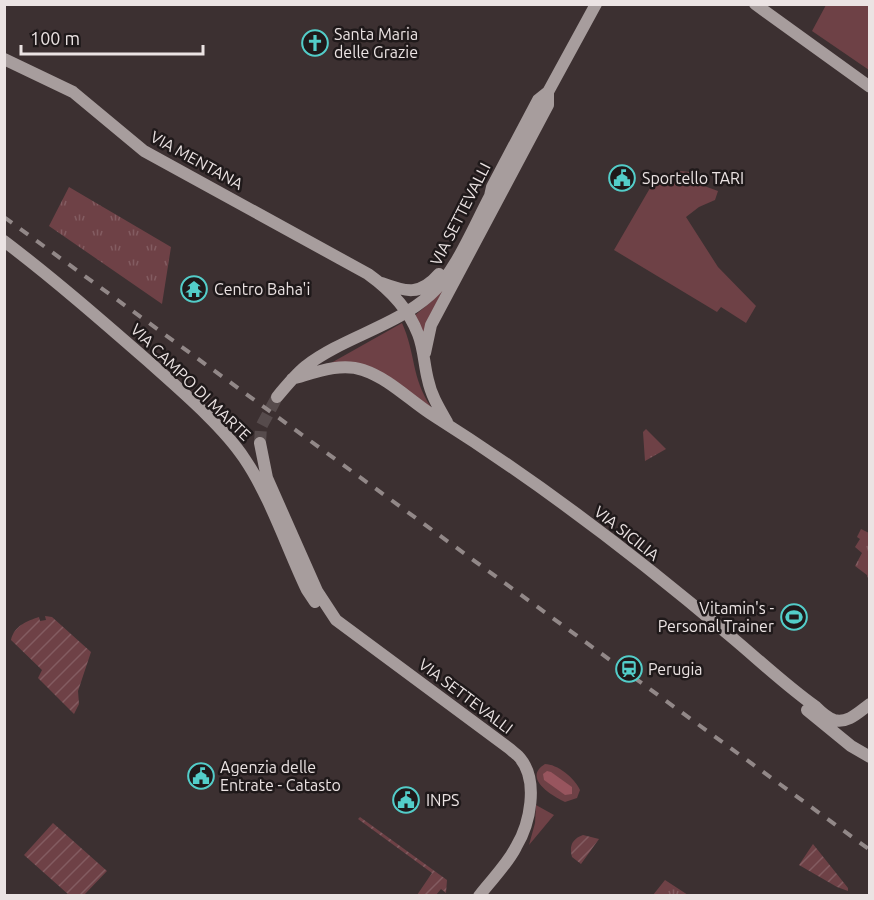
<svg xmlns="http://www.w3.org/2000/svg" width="874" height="900" viewBox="0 0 874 900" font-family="Ubuntu,sans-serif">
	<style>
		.grass { fill: url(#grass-tufts) }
		.park { fill: #6e4146 }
		.garden { fill: url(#garden-furrows) }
		.water { fill: #98555e }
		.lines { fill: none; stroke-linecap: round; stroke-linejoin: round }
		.secondary-tunnel { stroke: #564b4c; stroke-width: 12; stroke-dasharray: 12 6; stroke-linecap: butt }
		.secondary { stroke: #a79d9d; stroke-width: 12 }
		.rail { stroke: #928888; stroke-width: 4; stroke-dasharray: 10 10; stroke-linecap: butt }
		.labels { text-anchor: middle; stroke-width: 5; stroke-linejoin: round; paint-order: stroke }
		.poi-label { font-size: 16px; fill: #ebe3e3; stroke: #1f191a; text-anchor: start }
		.street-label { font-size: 16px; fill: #ebe3e3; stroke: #1f191a }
	</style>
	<defs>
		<pattern id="grass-tufts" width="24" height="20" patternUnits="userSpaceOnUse" patternTransform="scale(1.5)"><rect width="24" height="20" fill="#6e4146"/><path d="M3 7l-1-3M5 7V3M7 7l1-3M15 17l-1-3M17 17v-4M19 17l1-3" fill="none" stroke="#835c61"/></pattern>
		<pattern id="garden-furrows" width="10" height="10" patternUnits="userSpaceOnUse" patternTransform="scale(1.5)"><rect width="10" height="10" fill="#6e4146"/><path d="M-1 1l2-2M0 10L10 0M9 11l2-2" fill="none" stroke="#835c61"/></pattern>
	</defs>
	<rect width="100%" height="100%" fill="#3c3031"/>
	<!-- grass -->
	<path class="grass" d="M69 187 171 247 162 304 49 226Z
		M646 429 666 449 645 461 643 432Z
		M861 529 869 533V581L867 575 855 566 862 553 855 547 860 539 857 537Z
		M665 880 688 895H653Z"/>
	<!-- park -->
	<path class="park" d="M826 5H869V70L812 31Z
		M681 171 690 172 688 180 718 191 715 200 699 207 686 217 718 267 756 306 746 323 721 307 717 312 614 250 657 176Z
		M447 283 439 298 424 339 414 316 432 301Z
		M402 323C416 354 411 377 431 407L374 368 362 364 331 363Z
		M545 764C557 764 575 778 580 790L577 798 565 802C552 796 522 778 545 764Z
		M536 805 554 815 529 845 535 823Z"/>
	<!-- garden -->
	<path class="garden" d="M45 616 52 617 91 652 78 691 79 704 74 714 38 678 42 670 11 640C14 626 27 621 39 617L40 621 46 620Z
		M360 817 447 880 446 893 441 889 436 895H417L432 873 358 819Z
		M53 823 107 871 84 895H69L24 855Z
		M583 835 599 839 581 864 572 857C569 846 572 839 583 835Z
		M813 844 848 888V891L837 887 799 865Z"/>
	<!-- water -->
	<path class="water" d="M547 771 551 772 572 787V794L565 795 544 780 543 774Z"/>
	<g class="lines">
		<!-- secondary-tunnel -->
		<path class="secondary-tunnel" d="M260 443 261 427 277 397"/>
		<!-- secondary -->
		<path class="secondary" d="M755 4 870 87
			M4 59 73 92 144 151 368 274C389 289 409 310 418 334 424 349 424 365 428 380 431 395 439 408 447 422
			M4 241C54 279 101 320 148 361 178 388 222 425 244 458 270 496 287 548 307 590L315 602
			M382 283C406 292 420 296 439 274
			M425 353 431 325 548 105V92
			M292 379C314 373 340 362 363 370 390 379 410 401 434 416 537 481 636 556 729 635 758 659 785 685 816 707 821 712 828 718 834 720 848 724 860 711 870 704
			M277 397C286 386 295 375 306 366 344 337 394 327 430 295 455 273 474 226 490 196L492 187 538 100 548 92 596 4
			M260 443 267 478 317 591 336 620 510 749C513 752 518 755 520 758 539 781 530 824 516 847 507 865 491 880 479 896
			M807 710 851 746 870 757"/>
		<!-- rail -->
		<path class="rail" d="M4 217 870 850"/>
	</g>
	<!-- icons -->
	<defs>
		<g id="church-ring" transform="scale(1.35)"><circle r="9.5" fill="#1f191a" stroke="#53cdc9" stroke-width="1.5"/><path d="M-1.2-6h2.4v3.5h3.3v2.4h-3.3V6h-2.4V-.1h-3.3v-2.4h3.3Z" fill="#53cdc9"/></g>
		<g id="civic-ring" transform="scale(1.35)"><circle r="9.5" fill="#1f191a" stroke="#53cdc9" stroke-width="1.5"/><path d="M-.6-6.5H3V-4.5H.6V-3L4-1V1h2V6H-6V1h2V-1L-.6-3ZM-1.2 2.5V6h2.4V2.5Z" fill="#53cdc9"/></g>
		<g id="temple-ring" transform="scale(1.35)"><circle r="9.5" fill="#1f191a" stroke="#53cdc9" stroke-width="1.5"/><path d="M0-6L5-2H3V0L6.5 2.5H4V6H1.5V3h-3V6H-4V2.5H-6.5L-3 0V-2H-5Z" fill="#53cdc9"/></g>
		<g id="stadium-ring" transform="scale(1.35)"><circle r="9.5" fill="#1f191a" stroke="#53cdc9" stroke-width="1.5"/><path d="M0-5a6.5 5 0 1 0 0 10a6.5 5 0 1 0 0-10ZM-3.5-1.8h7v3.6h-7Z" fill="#53cdc9"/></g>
		<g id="station-ring" transform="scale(1.35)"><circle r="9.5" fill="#1f191a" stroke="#53cdc9" stroke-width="1.5"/><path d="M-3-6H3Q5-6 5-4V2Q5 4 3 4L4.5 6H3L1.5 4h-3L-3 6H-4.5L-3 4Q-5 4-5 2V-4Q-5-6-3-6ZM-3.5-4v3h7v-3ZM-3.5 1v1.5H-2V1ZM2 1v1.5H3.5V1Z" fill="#53cdc9"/></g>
	</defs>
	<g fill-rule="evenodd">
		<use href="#church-ring" x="315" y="43"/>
		<use href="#civic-ring" x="622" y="178"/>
		<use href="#temple-ring" x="194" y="289"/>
		<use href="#stadium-ring" x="794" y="617"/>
		<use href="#station-ring" x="629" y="669"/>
		<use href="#civic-ring" x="201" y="776"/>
		<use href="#civic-ring" x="406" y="800"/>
	</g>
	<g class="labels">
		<!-- poi labels -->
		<g class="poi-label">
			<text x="334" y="40">Santa Maria<tspan x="334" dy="18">delle Grazie</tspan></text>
			<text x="642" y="184">Sportello TARI</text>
			<text x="214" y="295">Centro Baha'i</text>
			<text x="774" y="614" text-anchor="end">Vitamin's -<tspan x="774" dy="18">Personal Trainer</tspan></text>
			<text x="648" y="675">Perugia</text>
			<text x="220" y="773">Agenzia delle<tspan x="220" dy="18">Entrate - Catasto</tspan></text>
			<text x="426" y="806">INPS</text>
		</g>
		<!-- street labels -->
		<g class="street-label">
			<text transform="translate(197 160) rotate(29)" y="6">VIA MENTANA</text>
			<text transform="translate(460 214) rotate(-63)" y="6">VIA SETTEVALLI</text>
			<text transform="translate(191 382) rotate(44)" y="6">VIA CAMPO DI MARTE</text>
			<text transform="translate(627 533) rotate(38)" y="6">VIA SICILIA</text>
			<text transform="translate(466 696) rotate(37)" y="6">VIA SETTEVALLI</text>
		</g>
	</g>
	<!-- border -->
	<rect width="874" height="900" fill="none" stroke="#ebe3e3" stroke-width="12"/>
	<!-- scale -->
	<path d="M21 45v9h182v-9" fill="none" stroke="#ebe3e3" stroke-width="3"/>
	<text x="30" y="45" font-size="18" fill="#ebe3e3" stroke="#1f191a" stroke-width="4.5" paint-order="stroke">100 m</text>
</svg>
